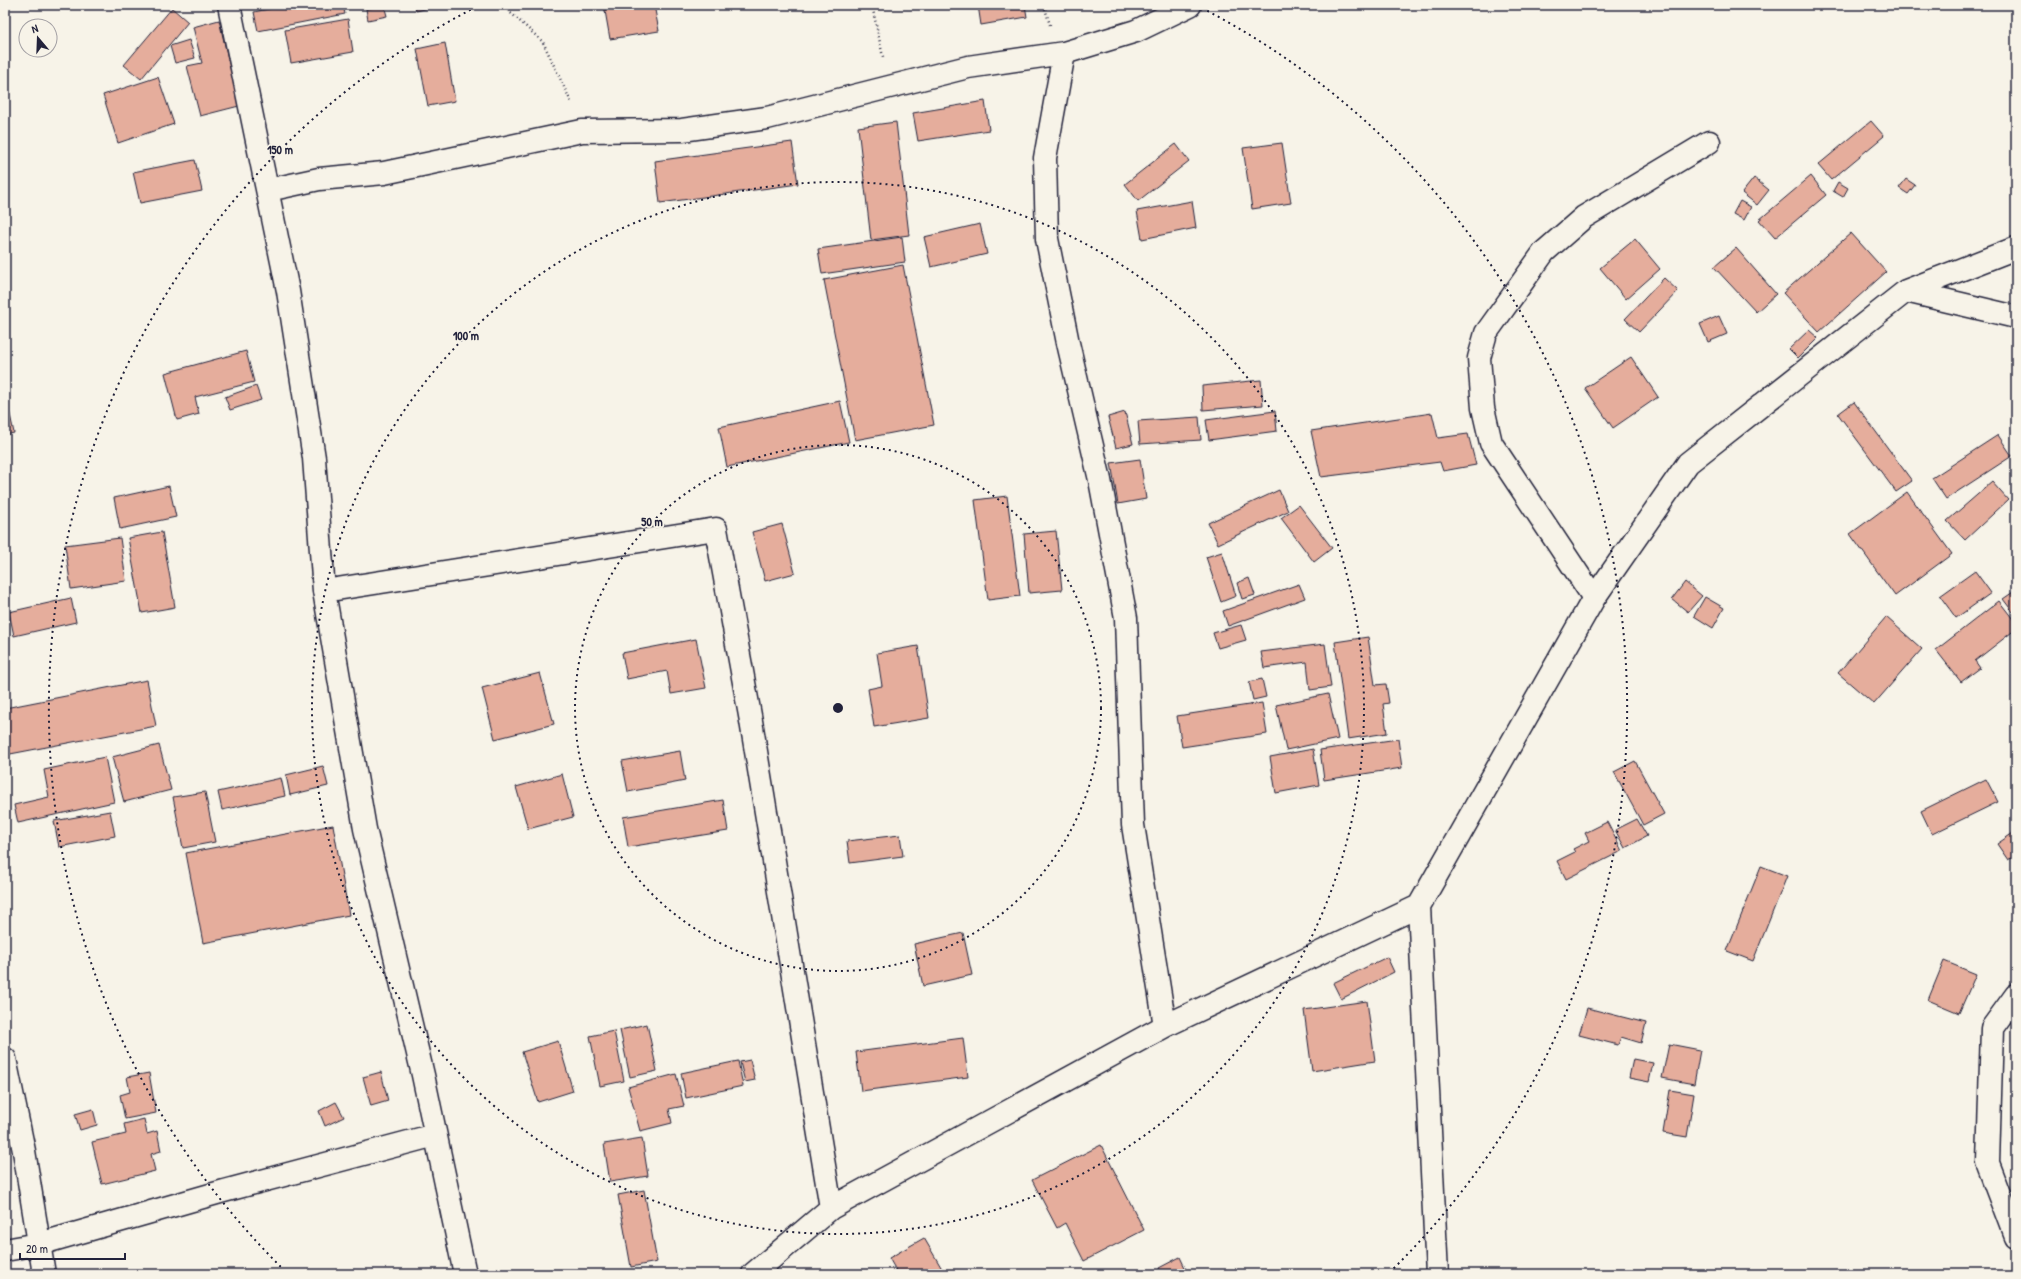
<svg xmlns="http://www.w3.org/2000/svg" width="2021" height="1279" font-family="'Patrick Hand',sans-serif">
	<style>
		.building { fill: #e5ad9c; stroke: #22223b }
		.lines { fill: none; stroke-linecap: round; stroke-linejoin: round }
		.minor-casing { stroke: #22223b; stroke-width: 25 }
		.path { stroke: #22223b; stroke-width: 2.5; stroke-dasharray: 1 3; stroke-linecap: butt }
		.minor { stroke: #f7f3e8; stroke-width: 22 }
		.ring { fill: none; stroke: #22223b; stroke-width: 2; stroke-dasharray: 2 4 }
		.centre { fill: #22223b; stroke: #f7f3e8; stroke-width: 2 }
		.ring-label { font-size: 12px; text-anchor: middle; font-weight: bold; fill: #22223b; stroke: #f7f3e8; stroke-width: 3.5; stroke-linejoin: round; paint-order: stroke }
	</style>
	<rect width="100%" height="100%" fill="#f7f3e8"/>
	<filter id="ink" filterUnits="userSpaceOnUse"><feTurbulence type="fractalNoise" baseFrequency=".025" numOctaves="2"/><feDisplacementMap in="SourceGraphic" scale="8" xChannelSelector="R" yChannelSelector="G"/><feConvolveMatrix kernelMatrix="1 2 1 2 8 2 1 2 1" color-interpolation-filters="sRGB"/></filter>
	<g filter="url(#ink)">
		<path class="building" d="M288,5h55l2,9 -87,17 -4,-19z
			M384,5l3,11 -19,4 -2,-11z
			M415,5h28l-27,6z
			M604,5h50l5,26 -49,8z
			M978,5h47l2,12 -46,8z
			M172,8l16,14 -47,57 -17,-14z
			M348,19l5,33 -62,11 -6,-33z
			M219,20l20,86 -39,10 -13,-50 15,-3 -9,-36z
			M189,40l6,18 -20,5 -5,-17z
			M445,43l10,58 -27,5 -11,-57z
			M158,77l16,47 -56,19 -15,-48z
			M985,101l4,29 -71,11 -5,-28z
			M1871,121l13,15 -53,44 -13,-15z
			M896,122l13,113 -38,5 -13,-113z
			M792,142l6,42 -138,19 -5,-42z
			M1282,143l9,60 -39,6 -9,-61z
			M1176,144l13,17 -51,40 -13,-17z
			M195,160l7,31 -62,12 -7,-31z
			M1811,176l15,19 -51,43 -16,-18z
			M1754,178l15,12 -12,15 -15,-12z
			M1906,179l9,6 -7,9 -9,-6z
			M1838,182l10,6 -5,9 -10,-6z
			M1192,201l4,27 -54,11 -5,-28z
			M1740,201l11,6 -7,13 -11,-6z
			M980,224l7,30 -56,13 -7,-30z
			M1851,233l35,39 -67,60 -36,-39z
			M902,237l3,25 -83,12 -4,-25z
			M1635,239l25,30 -34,30 -26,-31z
			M1736,248l40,46 -20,18 -42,-45z
			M903,265l31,160 -79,15 -31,-160z
			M1664,278l14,13 -39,41 -14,-13z
			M1719,316l8,18 -19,8 -8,-18z
			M1809,330l9,8 -20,20 -9,-9z
			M246,351l8,31 -59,15 4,17 -22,6 -12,-47z
			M1631,357l27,40 -45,31 -28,-40z
			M1261,380l2,25 -60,5 -1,-24z
			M256,386l5,14 -31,10 -5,-13z
			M5,401h2l7,32 -9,2z
			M840,401l9,41 -122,25 -8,-40z
			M1854,402l58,79 -16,11 -58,-78z
			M1275,411l2,20 -68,9 -3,-20z
			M1125,412l8,32 -17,4 -8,-31z
			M1432,413l6,25 30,-4 8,31 -33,6 -3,-9 -119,15 -10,-46z
			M1199,417l2,23 -61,4 -2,-23z
			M1998,435l14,21 -66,43 -14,-21z
			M1140,459l6,40 -28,5 -7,-41z
			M1992,482l16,18 -43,40 -18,-19z
			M169,486l7,31 -56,12 -6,-31z
			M1279,490l9,21 -70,33 -10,-21z
			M1907,492l45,62 -57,42 -45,-62z
			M1007,496l13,100 -32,4 -13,-100z
			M1299,505l33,43 -18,14 -33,-44z
			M782,524l13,49 -30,8 -13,-49z
			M1056,531l6,59 -33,3 -5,-59z
			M162,532l13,75 -33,6 -14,-75z
			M120,538l6,43 -55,8 -6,-44z
			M1222,552l14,44 -15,6 -15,-45z
			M1975,571l16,22 -35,25 -16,-22z
			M1249,578l6,17 -13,4 -5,-16z
			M1685,582l17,14 -14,16 -16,-13z
			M1299,584l6,14 -77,28 -5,-15z
			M2016,590v26l-13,-17z
			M1705,597l19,11 -11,20 -19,-12z
			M71,598l5,24 -62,14 -5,-24z
			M1999,601l17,22v6l-41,32 5,7 -19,14 -25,-32z
			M1886,617l36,32 -48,55 -36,-31z
			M1241,625l5,15 -28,8 -5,-15z
			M1368,637l7,48 11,-1 3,19 -6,1 4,29 -39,6 -13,-97z
			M696,639l10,49 -35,6 -4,-23 -40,8 -5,-26z
			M1325,644l6,43 -21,3 -3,-28 -43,6 -3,-16z
			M918,646l11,72 -55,9 -6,-38 14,-3 -5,-33z
			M540,673l14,51 -59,15 -13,-51z
			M1262,679l4,18 -13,3 -4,-18z
			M147,680l9,46 -151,29v-47z
			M1328,694l10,45 -52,11 -10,-45z
			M1262,703l5,31 -85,13 -5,-31z
			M1398,739l4,29 -78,12 -4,-30z
			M159,745l12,45 -47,12 -12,-45z
			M1313,749l6,36 -43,8 -6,-36z
			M680,751l5,30 -57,11 -6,-31z
			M105,757l9,45 -96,21 -4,-18 35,-8 -5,-27z
			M1635,761l29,53 -21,11 -29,-53z
			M323,766l5,20 -38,9 -4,-20z
			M562,774l11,43 -45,12 -12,-42z
			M281,778l4,18 -63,14 -4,-18z
			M1986,779l12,23 -66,32 -11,-23z
			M205,792l10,50 -32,6 -10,-51z
			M723,800l5,31 -100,16 -5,-30z
			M110,811l5,25 -56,11 -5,-26z
			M1637,819l10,17 -22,12 -10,-18z
			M1607,822l15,29 -56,28 -9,-18 18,-9 -2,-3 16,-8 -4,-8z
			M333,825l16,90 -146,28 -17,-90z
			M2016,831v24l-8,5 -11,-16z
			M900,835l3,21 -53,7 -3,-22z
			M1761,866l26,10 -34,85 -26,-10z
			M963,933l9,42 -49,11 -9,-42z
			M1387,957l7,15 -53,27 -8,-16z
			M1944,961l32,13 -17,39 -31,-13z
			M1367,1001l8,60 -63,10 -8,-61z
			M1587,1008l59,15 -5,20 -20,-6 -3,8 -39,-10z
			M647,1024l10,47 -27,6 -10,-47z
			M614,1031l10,50 -24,5 -10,-50z
			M963,1038l5,39 -107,14 -5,-39z
			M558,1041l15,50 -35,11 -16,-50z
			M1669,1044l31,6 -6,34 -32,-6z
			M1633,1059l20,4 -4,19 -20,-4z
			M750,1060l5,20 -10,2 -5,-20z
			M738,1061l5,25 -57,12 -5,-25z
			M381,1072l7,29 -17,5 -8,-29z
			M149,1073l7,40 -31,6 -5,-24 10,-3 -3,-15z
			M676,1074l8,32 -15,3 3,14 -32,8 -12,-44z
			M1670,1090l24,4 -7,43 -24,-4z
			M336,1102l8,15 -19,9 -6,-15z
			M93,1109l4,16 -17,5 -5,-16z
			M144,1119l3,15 10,-3 4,20 -10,3 4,17 -53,13 -10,-42 34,-8 -2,-10z
			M642,1138l6,38 -38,6 -6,-38z
			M1101,1145l43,85 -60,31 -19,-38 -8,5 -25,-48z
			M644,1190l13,72 -26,5 -13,-72z
			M924,1238l21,36h-47l-9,-16z
			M1180,1257l8,17h-27l-2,-6z"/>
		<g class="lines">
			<g class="minor-casing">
				<path id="minor" d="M229,5l59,286 26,167 10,133 41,238 58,246 42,199
					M1064,53l-19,105 2,81 21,104 32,137 26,138 7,207 32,201
					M268,190l51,-11 65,-6 198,-42 100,-1 85,-12 201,-51 96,-14 72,-22 54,-26
					M1906,291l110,26
					M324,591l392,-62 35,192 80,487
					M1594,598l-103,-155 -8,-35 -4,-50 7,-25 58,-81 40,-35 125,-75
					M2016,995l-24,33 -4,135 28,74
					M5,1059l19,92 20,123
					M5,1250l34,-6 185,-53 211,-56
					M753,1274l78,-66 334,-182 254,-120
					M1437,1274l-18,-368 175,-308 94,-135 218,-172 110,-43"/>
			</g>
			<path class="path" d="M502,5l41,37 29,62
				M872,5l11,52
				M1044,5l6,20"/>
			<use href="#minor" class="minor"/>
		</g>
	</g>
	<g class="ring">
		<circle cx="838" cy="708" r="263"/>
		<circle cx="838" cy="708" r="526"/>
		<path d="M285 1271A789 789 0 0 1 474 8M1202 8A789 789 0 0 1 1391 1271"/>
	</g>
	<circle cx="838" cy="708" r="6" class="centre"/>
	<g class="ring-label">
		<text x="280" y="154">150 m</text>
		<text x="466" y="340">100 m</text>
		<text x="652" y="526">50 m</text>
	</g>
	<rect width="2021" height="1279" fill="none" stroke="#f7f3e8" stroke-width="20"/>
	<rect x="10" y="10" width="2001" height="1259" fill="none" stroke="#22223b" stroke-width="1.5" filter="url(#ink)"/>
	<g transform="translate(38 38) rotate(341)"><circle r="19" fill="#f7f3e8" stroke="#a29fa3"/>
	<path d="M0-3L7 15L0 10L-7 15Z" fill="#22223b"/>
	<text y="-6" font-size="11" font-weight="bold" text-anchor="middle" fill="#22223b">N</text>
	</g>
	<path d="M20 1253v6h105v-6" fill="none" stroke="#22223b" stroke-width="2"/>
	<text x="26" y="1253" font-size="12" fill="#22223b" stroke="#f7f3e8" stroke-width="3" paint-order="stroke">20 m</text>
</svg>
